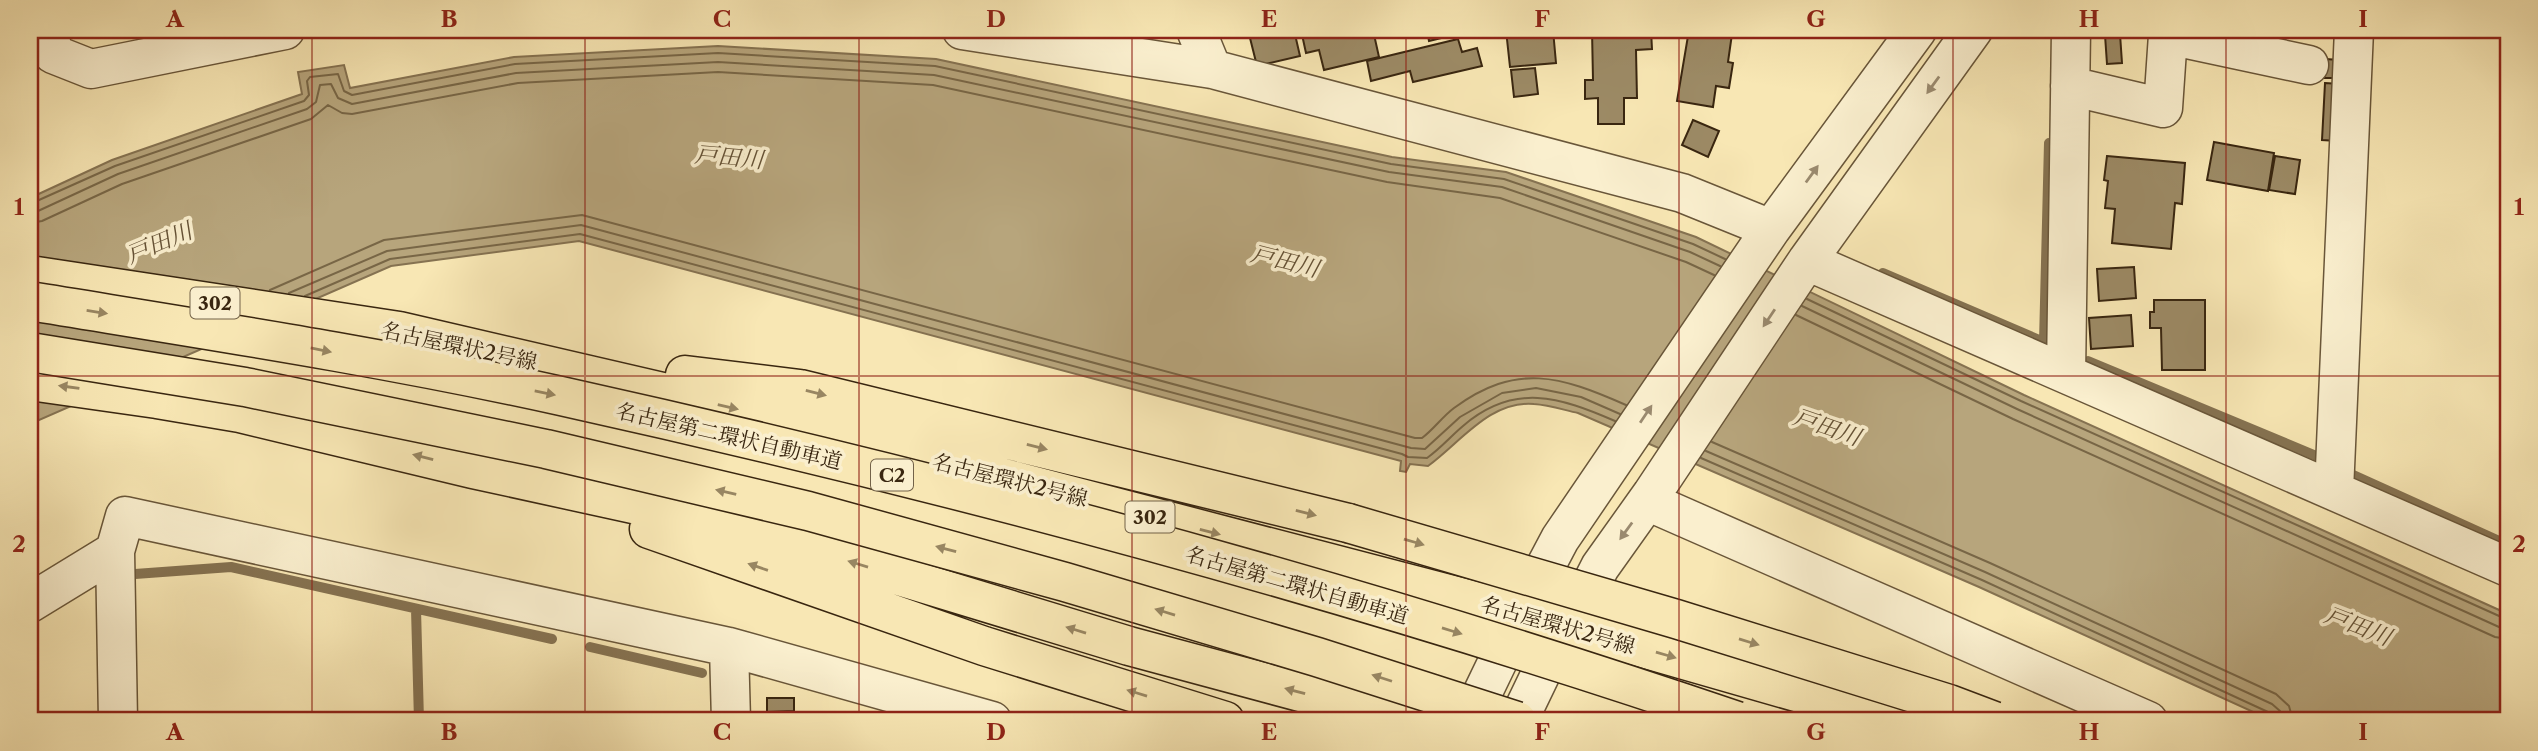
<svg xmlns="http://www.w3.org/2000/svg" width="2538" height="751" font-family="'Libre Caslon Text','Noto Serif JP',serif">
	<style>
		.water { fill: #b7a57c; stroke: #857251; stroke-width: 2 }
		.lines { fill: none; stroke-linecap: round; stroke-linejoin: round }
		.shore { stroke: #786646; stroke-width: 2 }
		.stream { stroke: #857251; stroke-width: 10 }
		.building { fill: #9c8a65; stroke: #392610; stroke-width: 2 }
		.minor-casing { stroke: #695639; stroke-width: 41 }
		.highway-casing { stroke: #392610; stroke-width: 41 }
		.minor { stroke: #faefce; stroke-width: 38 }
		.highway { stroke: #f8e7b4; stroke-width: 38 }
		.highway-bridge-casing { stroke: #392610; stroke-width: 41; stroke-linecap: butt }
		.highway-bridge { stroke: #f8e7b4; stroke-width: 38 }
		.oneway { fill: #9a8a6f }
		.oneway2 { fill: #988662 }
		.grid { fill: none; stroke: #8f2418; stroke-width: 2; stroke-opacity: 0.55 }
		.labels { text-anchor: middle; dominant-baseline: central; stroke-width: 7; stroke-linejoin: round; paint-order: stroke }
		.shield { fill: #faefce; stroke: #736249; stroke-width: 2 }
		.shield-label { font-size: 19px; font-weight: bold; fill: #392610 }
		.street-label { font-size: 21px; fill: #392610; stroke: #faefce }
		.water-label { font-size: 23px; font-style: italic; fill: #655236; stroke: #faefce }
		.neatline { fill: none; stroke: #8f2418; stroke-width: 2.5 }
		.grid-label { font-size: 23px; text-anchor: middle; font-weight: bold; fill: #8f2418 }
	</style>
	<rect width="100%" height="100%" fill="#f8e7b4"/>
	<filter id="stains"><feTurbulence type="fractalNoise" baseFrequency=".00286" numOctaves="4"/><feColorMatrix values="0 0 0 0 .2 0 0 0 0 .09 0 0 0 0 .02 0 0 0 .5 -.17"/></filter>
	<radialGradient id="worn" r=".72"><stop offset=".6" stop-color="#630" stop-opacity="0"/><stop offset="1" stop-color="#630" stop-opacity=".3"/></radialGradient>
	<path class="water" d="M718,46l218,13 456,98 114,15 190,65 328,158 484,219v107h-235l-294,-134 -401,-174c-14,-3 -29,-8 -44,-9 -44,-4 -74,39 -106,62l-18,-2 -4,8 -6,-1 1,-10 -822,-220 -188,25 -361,158v-226l82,-38 190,-66 -4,-22 46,-7 6,23 164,-31z"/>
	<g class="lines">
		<path class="shore" d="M30,204l85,-38 189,-65 5,-6 -2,-14 3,-4 28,-3 6,17 8,4 163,-31 203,-11 217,13 456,98 113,15 189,65 32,15
			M30,213l8,-2 80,-37 189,-65 9,-7 4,-17 11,-1 7,14 14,6 164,-31 202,-11 216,13 455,97 113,15 188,65 30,14
			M30,223l12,-2 80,-37 189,-65 17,-14 14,8 10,1 166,-31 200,-11 215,13 454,97 113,16 186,64 28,13
			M270,290l114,-50 198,-25 833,223h7c12,-9 20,-21 32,-30 63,-46 106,-32 172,-3
			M289,293l98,-42 194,-26 830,223 14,1 35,-32 42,-24 34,-5 45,9 39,17
			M305,296l85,-37 190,-25 822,220 6,3 19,1c14,-10 24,-22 36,-32 51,-44 97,-29 152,-5
			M1807,299l214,102 487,219
			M1802,306l215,103 482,218 9,2
			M1796,315l217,104 482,218 13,2
			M1712,442l278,121 286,131 13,12 4,15
			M1706,451l279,121 287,132 8,7 2,10
			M1701,458l281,122 286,132 5,3v6"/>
		<path class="stream" d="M1883,273l161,69 5,-199
			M2088,361l238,99
			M2351,474l157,71
			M135,574l96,-7 321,72
			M416,609l3,112
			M590,647l112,26"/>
	</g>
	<path class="building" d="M1248,30h46l6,26 -43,10z
		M1301,30h72l6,27 -55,13 -5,-20 -13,3z
		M1457,30l1,4 -29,7 -2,-10z
		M1506,30h47l3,33 -46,4z
		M1592,30h59l1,19 -16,1 1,48h-13v26h-26v-26l-13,1v-19h8z
		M1689,30l43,4 -4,28 5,1 -4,25 -13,-2 -3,21 -36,-6z
		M2120,34l2,29 -15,1 -2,-29z
		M1458,39l4,13 15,-4 5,18 -69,16 -3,-11 -39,10 -4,-20z
		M2325,59l15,1v18h-16z
		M1535,68l3,26 -24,3 -3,-27z
		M2325,83l15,1 -3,57 -15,-1z
		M1693,120l26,11 -11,26 -26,-12z
		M2214,142l60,11 -6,38 -61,-11z
		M2107,156l78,7 -3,41 -7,-1 -4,46 -59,-6 3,-34 -10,-1 3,-27 -4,-1z
		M2275,156l25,4 -5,34 -26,-4z
		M2134,267l2,31 -37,3 -2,-32z
		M2154,300h51v70h-43l-1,-42h-11v-16h4z
		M2131,315l2,31 -42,3 -2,-31z
		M767,698h27v13l-27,1z"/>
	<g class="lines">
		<g class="minor-casing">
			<path id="minor" d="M49,30l4,24 38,15 194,-39
				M962,30l250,39 470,124 89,36
				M1196,30l16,39
				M2070,86l93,22 5,-73 141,30
				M1807,261l701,306
				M2066,374l5,-344
				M2334,491l20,-461
				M1647,501l501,220
				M30,603l85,-52
				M729,647l2,74
				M118,721l-3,-170 10,-35 604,131 263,74
				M1469,721l52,-108 39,-74 211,-310 146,-199
				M1518,721l26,-54 25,-39 31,-61 52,-73 155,-233 166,-231"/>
		</g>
		<g class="highway-casing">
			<path id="highway" d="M30,275l369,56 371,86 751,196 376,108
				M685,375l115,14 548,134
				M30,381l127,18 83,14 233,56 265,58 391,119 279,75
				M649,529l335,117 241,75"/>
		</g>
		<use href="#minor" class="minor"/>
		<use href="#highway" class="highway"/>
		<g class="highway-bridge-casing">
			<path id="highway-bridge" d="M30,301c177,29 355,56 531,95 397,88 791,194 1176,325
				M30,352l215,35 301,62 262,62 257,71 252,75 200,64
				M1348,523l328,96 273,85 45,17"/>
		</g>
		<use href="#highway-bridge" class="highway-bridge"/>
	</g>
	<defs><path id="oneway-solid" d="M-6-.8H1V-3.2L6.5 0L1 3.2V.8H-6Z" transform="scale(1.75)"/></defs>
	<g class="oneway">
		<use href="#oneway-solid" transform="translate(1933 85) rotate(126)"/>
		<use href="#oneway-solid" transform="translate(1812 174) rotate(-54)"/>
		<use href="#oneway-solid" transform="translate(1769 318) rotate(124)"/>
		<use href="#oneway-solid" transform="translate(1646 414) rotate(-56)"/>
		<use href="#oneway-solid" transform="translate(1626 531) rotate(126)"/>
	</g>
	<g class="oneway2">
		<use href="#oneway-solid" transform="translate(97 312) rotate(9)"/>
		<use href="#oneway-solid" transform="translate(321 350) rotate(11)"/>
		<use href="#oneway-solid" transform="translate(69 387) rotate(-172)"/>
		<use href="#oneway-solid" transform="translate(545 393) rotate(11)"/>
		<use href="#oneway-solid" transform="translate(816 393) rotate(14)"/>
		<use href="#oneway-solid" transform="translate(728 407) rotate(13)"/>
		<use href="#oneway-solid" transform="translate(1037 447) rotate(14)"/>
		<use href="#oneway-solid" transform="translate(423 457) rotate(-166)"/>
		<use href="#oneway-solid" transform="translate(726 492) rotate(-167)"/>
		<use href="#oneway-solid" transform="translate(1306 513) rotate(14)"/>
		<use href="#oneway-solid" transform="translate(1210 532) rotate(14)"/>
		<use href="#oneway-solid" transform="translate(1414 542) rotate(16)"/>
		<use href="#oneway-solid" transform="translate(946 549) rotate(-165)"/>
		<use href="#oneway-solid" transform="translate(858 564) rotate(-163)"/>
		<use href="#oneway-solid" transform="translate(758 567) rotate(-161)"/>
		<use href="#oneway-solid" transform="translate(1165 612) rotate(-163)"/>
		<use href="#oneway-solid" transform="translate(1076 630) rotate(-163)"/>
		<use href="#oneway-solid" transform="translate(1452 631) rotate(17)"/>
		<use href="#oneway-solid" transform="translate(1749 642) rotate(17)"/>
		<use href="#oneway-solid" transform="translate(1666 655) rotate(16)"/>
		<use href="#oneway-solid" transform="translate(1382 678) rotate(-162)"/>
		<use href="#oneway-solid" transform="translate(1295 691) rotate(-165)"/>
		<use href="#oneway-solid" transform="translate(1137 693) rotate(-163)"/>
	</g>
	<path class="grid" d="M312,30v691M585,30v691M859,30v691M1132,30v691M1406,30v691M1679,30v691M1953,30v691M2226,30v691M30,376h2478"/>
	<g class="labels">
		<g class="shield">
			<rect x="190.5" y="287.5" width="49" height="31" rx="5"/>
			<rect x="871" y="459.5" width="42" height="31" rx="5"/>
			<rect x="1125.5" y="501.5" width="49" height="31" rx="5"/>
		</g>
		<g class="shield-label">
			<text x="215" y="303">302</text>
			<text x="892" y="475">C2</text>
			<text x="1150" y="517">302</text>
		</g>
		<g class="street-label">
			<text transform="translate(459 346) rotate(12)">名古屋環状2号線</text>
			<text transform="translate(729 436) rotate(13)">名古屋第二環状自動車道</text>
			<text transform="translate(1010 480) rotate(14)">名古屋環状2号線</text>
			<text transform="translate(1297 585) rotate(16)">名古屋第二環状自動車道</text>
			<text transform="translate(1558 625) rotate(16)">名古屋環状2号線</text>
		</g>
		<g class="water-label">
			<text transform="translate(729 157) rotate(5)">戸田川</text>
			<text transform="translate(159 243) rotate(-23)">戸田川</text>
			<text transform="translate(1285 261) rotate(14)">戸田川</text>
			<text transform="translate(1827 427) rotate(19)">戸田川</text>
			<text transform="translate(2358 626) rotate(21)">戸田川</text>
		</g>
	</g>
	<rect width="2538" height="751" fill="none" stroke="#f8e7b4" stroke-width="77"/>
	<rect x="38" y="38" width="2462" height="674" class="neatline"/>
	<g class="grid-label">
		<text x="175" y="27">A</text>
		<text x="449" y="27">B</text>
		<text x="722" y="27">C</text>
		<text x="996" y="27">D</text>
		<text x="1269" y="27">E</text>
		<text x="1542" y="27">F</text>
		<text x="1816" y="27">G</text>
		<text x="2089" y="27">H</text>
		<text x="2363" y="27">I</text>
		<text x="19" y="215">1</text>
		<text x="2519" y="215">1</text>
		<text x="19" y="552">2</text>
		<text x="2519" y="552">2</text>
		<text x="175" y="740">A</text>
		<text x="449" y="740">B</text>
		<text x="722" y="740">C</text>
		<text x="996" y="740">D</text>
		<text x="1269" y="740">E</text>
		<text x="1542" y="740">F</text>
		<text x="1816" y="740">G</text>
		<text x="2089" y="740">H</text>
		<text x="2363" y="740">I</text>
	</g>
	<rect width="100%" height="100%" filter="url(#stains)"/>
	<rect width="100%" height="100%" fill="url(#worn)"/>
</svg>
